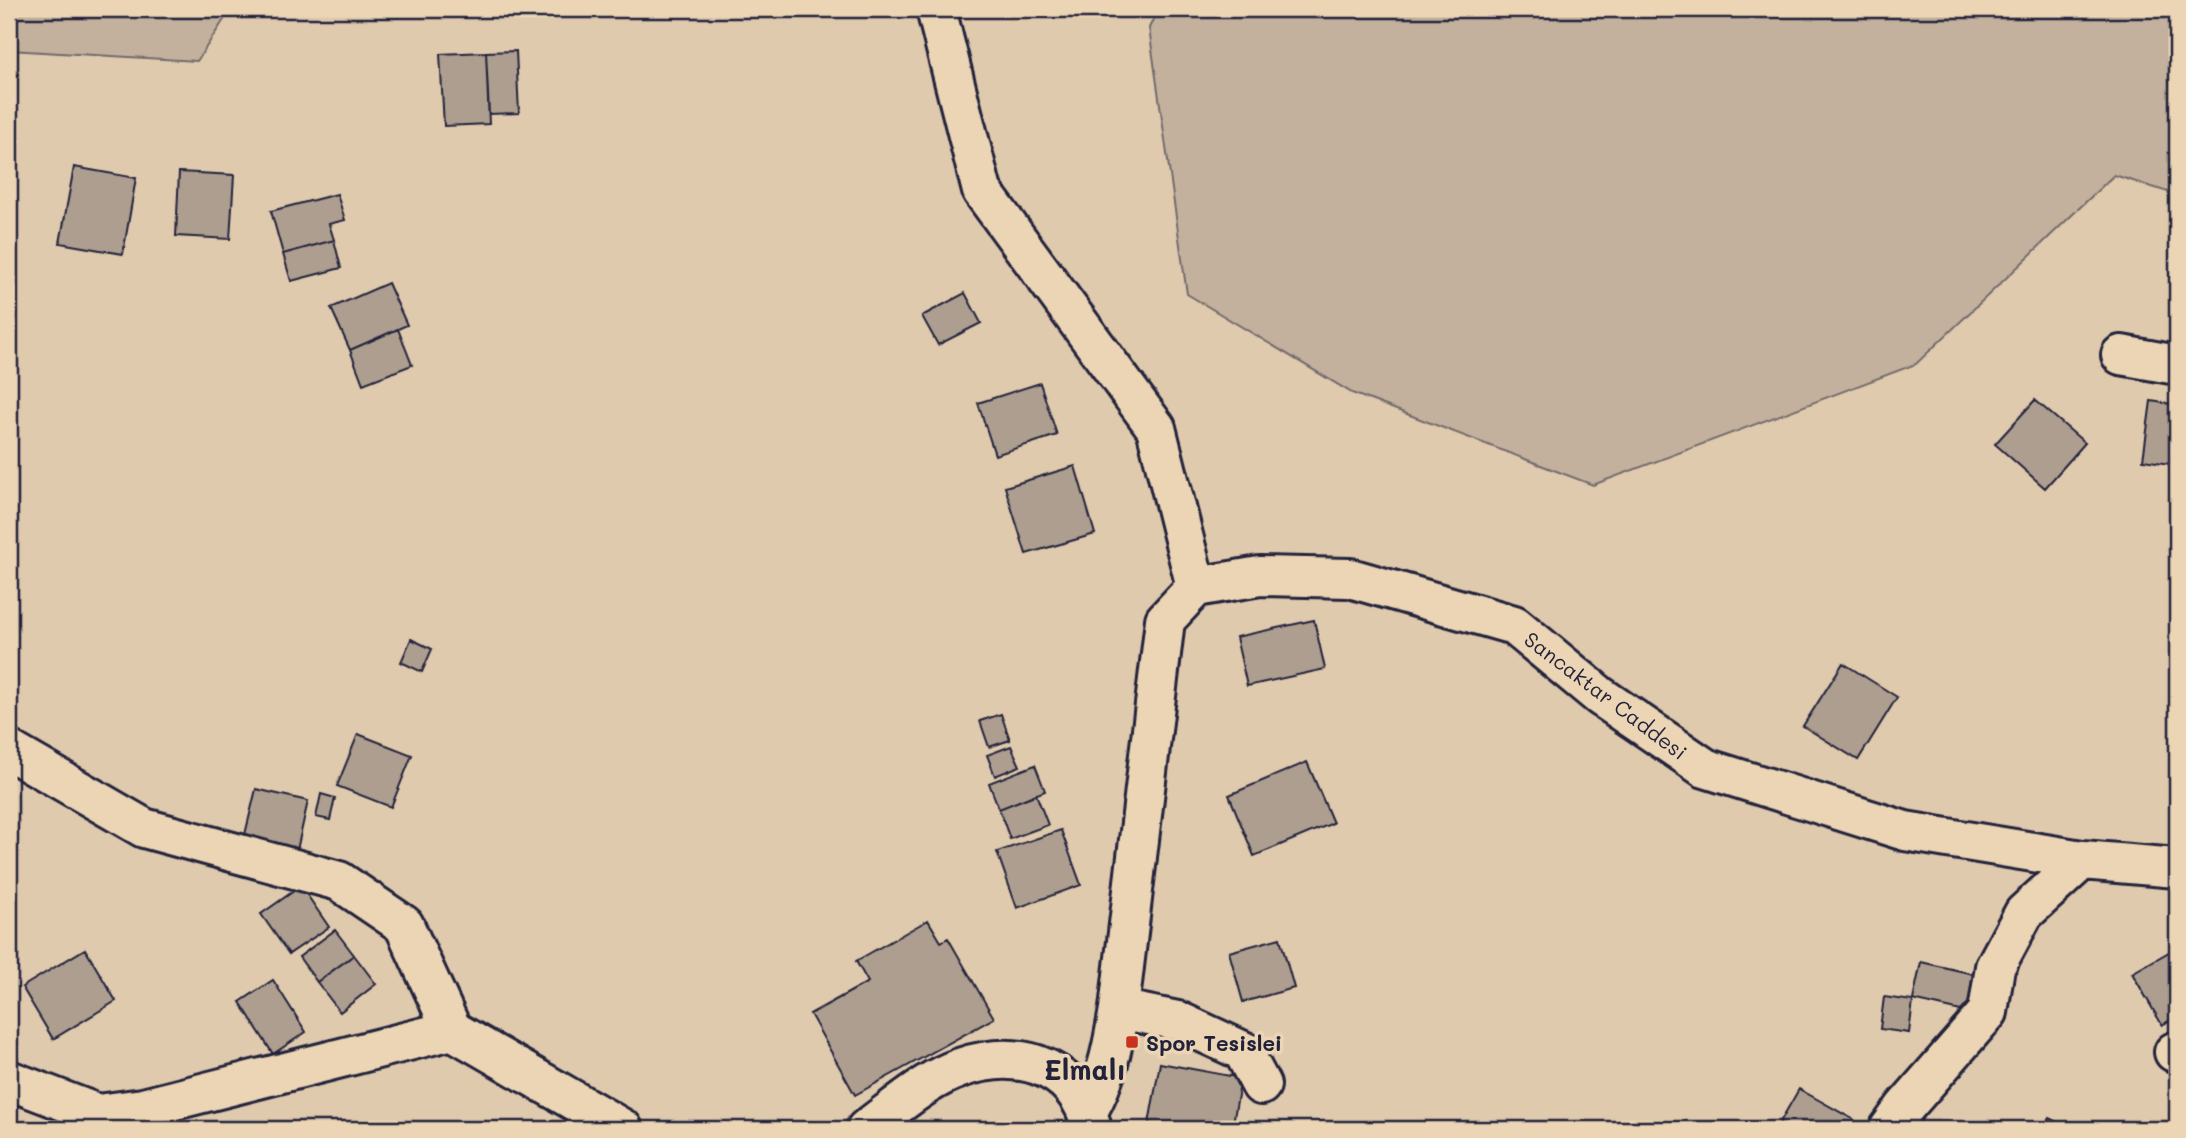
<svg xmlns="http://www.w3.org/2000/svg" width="2186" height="1138" font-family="Mali,sans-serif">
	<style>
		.green { fill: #c3b19d; stroke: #726a6c; stroke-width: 2 }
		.building { fill: #ad9e90; stroke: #22223b; stroke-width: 2 }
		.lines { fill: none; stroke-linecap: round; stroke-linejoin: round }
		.minor-casing { stroke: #22223b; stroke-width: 44 }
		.minor { stroke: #ebd5b5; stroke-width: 38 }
		.poi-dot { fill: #c8321e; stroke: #ebd5b5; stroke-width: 2.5 }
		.labels { text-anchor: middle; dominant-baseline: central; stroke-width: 7; stroke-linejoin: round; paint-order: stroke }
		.street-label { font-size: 21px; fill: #22223b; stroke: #ebd5b5 }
		.poi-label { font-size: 21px; font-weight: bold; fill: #22223b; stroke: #ebd5b5; text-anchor: start }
		.district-label { font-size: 28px; font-weight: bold; fill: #22223b; stroke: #ebd5b5 }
	</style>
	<rect width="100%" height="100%" fill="#dfcaae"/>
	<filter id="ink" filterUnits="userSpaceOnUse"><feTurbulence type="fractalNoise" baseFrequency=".0143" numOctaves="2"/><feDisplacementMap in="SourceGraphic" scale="14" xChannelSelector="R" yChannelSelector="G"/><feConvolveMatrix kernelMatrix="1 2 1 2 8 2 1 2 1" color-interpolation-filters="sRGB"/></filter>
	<g filter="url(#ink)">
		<path class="green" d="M9,9h222l-34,52 -188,-11z
			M1158,9h1019v186l-63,-20 -198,189 -323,121 -241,-92 -165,-99 -38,-266z"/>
		<path class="building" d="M516,51l3,62 -30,1 -3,-62z
			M486,52l3,72 -45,2 -4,-72z
			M74,167l62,11 -13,76 -63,-11z
			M179,172l55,3 -4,64 -54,-3z
			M337,194l8,26 -16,4 5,16 -51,14 -12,-43z
			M334,240l7,28 -50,13 -8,-27z
			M388,283l19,42 -57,25 -19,-42z
			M965,293l16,30 -43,22 -16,-29z
			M398,329l14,36 -49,19 -13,-34z
			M1040,383l17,52 -62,20 -17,-52z
			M2035,400l50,43 -40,45 -50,-44z
			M2151,401l26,4v60l-34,-5z
			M1075,466l20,68 -69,20 -21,-67z
			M1314,620l11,49 -78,17 -11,-49z
			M411,639l21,10 -10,23 -21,-10z
			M1843,663l54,34 -39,63 -55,-34z
			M1001,714l9,26 -21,7 -9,-26z
			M358,734l54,21 -21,52 -54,-21z
			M1011,746l9,20 -25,10 -8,-21z
			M1307,762l26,61 -79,33 -25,-61z
			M1035,765l10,26 -46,18 -10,-26z
			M256,789l52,12 -13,58 -53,-12z
			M321,794l14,4 -5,22 -14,-3z
			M1036,794l12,31 -38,14 -11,-30z
			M1061,830l20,55 -64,23 -20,-56z
			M301,886l28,41 -40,27 -28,-40z
			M928,920l13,22 7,-4 46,80 -139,77 -45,-81 58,-32 -12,-21z
			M335,930l19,25 -37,27 -18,-25z
			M1280,938l14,50 -51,14 -14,-50z
			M2176,948l1,68 -15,9 -30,-52z
			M85,949l31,52 -63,38 -31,-52z
			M354,955l22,29 -36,28 -23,-30z
			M1921,962l61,14 -8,38 -61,-14z
			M273,980l33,52 -33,22 -33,-52z
			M1884,997l29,4 -4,32 -29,-4z
			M1160,1063l81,15 -9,51h-84z
			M1799,1089l55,31 -5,9h-73z
			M2049,1118l21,11h-27z"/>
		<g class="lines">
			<g class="minor-casing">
				<path id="minor" d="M936,9l46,182 174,237 40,159
					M2121,355l56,10
					M9,750l135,78 195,53 65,44 48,105
					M1119,1009l59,12 65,30 18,34
					M2174,1052l3,-1
					M9,1080l89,34 45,-6 309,-78 171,99
					M1088,1111c19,-32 25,-66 31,-102l46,-389 31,-33 64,-11 90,2 164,47 86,71 105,72 200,63 177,29 95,8
					M866,1129c26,-19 54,-44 84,-57 59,-26 126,-12 142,57
					M1889,1129l16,-22 83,-95 7,-45 29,-54 58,-53"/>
			</g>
			<use href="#minor" class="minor"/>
		</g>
	</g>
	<rect class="poi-dot" x="1125" y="1035" width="14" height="14" rx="3.5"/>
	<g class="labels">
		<g class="street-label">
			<text transform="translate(1606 695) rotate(37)">Sancaktar Caddesi</text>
		</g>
		<g class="poi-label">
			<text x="1146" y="1042">Spor Tesislei</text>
		</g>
		<g class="district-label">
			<text x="1085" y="1069">Elmalı</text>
		</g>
	</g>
	<rect width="2186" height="1138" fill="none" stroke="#ebd5b5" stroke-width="35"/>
	<rect x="18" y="18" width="2151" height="1103" fill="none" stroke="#22223b" stroke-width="2.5" filter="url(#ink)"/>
</svg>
